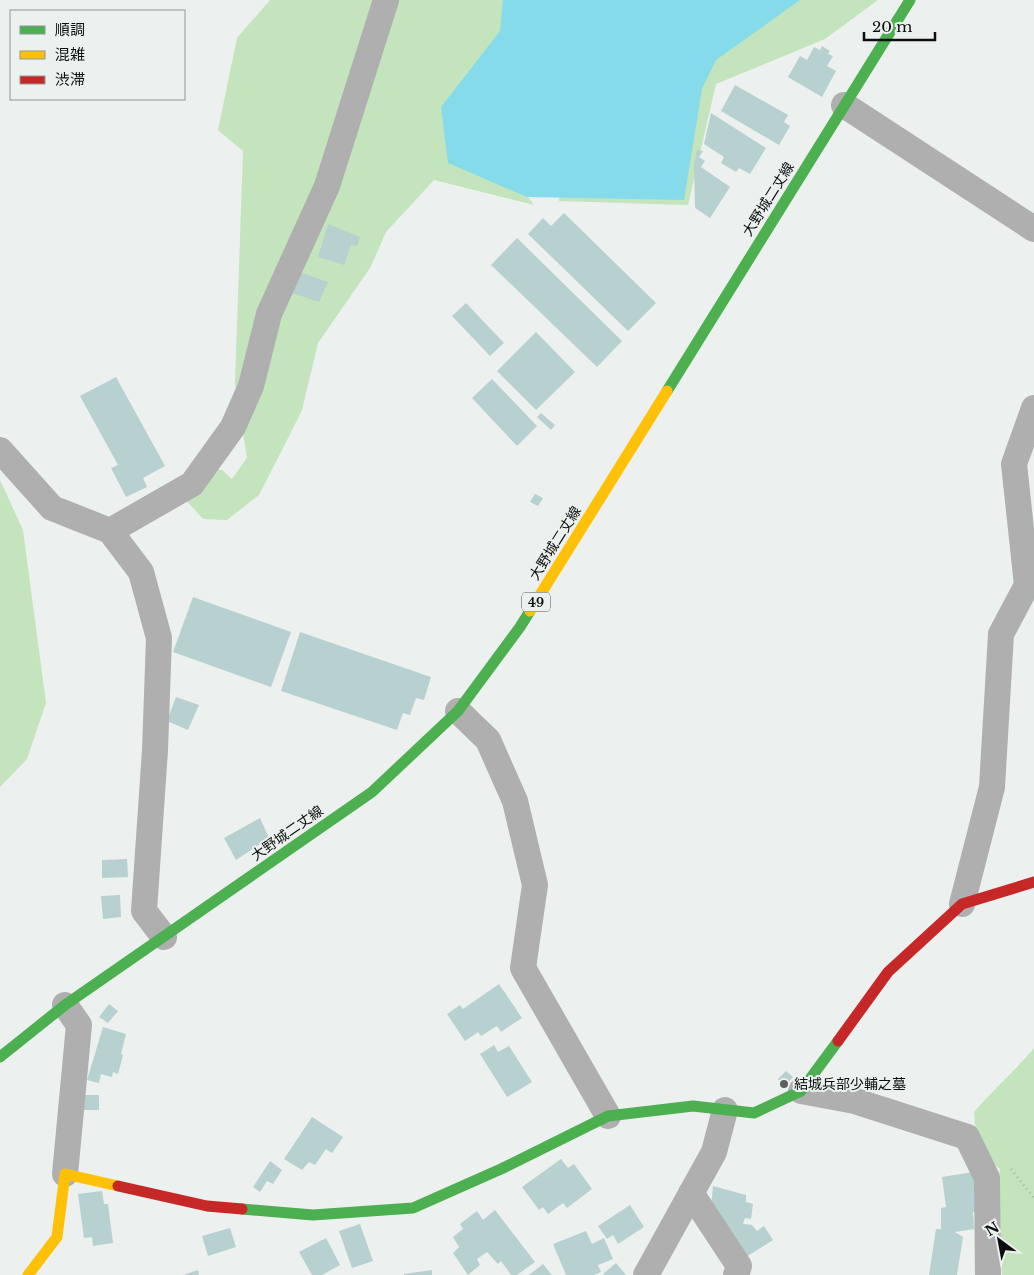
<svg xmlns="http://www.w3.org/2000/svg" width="1034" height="1275" font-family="'Libre Baskerville','Noto Sans JP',serif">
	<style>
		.green { fill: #c4e4bd }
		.water { fill: #86dbea }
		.building { fill: #b7d1d0 }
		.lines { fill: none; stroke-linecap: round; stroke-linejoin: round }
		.path { stroke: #b0b1b0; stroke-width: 3; stroke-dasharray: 1 4; stroke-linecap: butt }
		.street { stroke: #aeafae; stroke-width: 26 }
		.fast { stroke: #4caf50; stroke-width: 11 }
		.slow { stroke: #ffc107; stroke-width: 11 }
		.jam { stroke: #c62828; stroke-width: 11 }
		.poi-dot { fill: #5b5e5c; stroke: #ebf1ef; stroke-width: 2 }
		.labels { text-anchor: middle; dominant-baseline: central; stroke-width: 4; stroke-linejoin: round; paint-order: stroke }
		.shield { fill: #ebf1ef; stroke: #505352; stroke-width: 1 }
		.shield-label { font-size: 12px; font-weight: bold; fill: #0d0f0e }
		.street-label { font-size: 14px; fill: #0d0f0e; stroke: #ebf1ef }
		.poi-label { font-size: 14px; fill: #0d0f0e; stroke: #ebf1ef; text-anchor: start }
	</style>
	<rect width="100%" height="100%" fill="#ecf0ee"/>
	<path class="green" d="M270,0h241l7,184 16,21 -100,-25 -48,52 -16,36 -52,75 -16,67 -19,38 -24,47 -32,25 -24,-1 -17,-19 11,-33 25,3 10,9 15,-21 -12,-75 8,-232 -25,-21 19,-92z
		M784,0h94l-53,39 -109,45 -28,121 -129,-4 2,-17 98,-78z
		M0,480l23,50 23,173 -19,56 -27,28z
		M1034,1048v227h-32l-4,-82 2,-24c-23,-18 -24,-29 -26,-57 19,-22 41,-41 60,-64z"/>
	<path class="water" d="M503,0h297l-84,60 -14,29 -18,111 -157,-3 -79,-34 -7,-56 59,-76z"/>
	<path class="building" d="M822,46l8,5 -2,3 5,2 -6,10 9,5 -14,26 -34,-20 12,-21 7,4 7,-13 6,3z
		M735,85l53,30 -4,7 6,4 -11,19 -58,-34z
		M711,113l55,35 -16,26 -11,-6 -3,4 -15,-9 3,-6 -20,-13z
		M697,150l6,1 -4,6 6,4 -4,6 29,20 -20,31 -15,-10 -1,-44z
		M564,213l92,90 -28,28 -100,-97 15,-16 8,8z
		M328,224l32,13 -3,9 -6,-1 -7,20 -26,-8z
		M517,238l105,103 -25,26 -106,-102z
		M297,271l31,11 -9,20 -30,-10z
		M466,303l38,40 -14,13 -38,-40z
		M536,332l39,40 -39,38 -39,-39z
		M116,377l49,89 -22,12 4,9 -21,10 -15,-29 7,-3 -38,-69z
		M492,379l45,47 -20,20 -45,-48z
		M541,413l14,12 -4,5 -14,-13z
		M535,494l8,4 -5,8 -8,-4z
		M193,597l98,35 -20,55 -98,-35z
		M300,632l131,45 -7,23 -8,-2 -6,17 -7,-2 -6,17 -116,-39z
		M176,697l23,8 -11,25 -21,-9z
		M260,818l9,20 -33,22 -12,-22z
		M127,859l1,18 -26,1v-18z
		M120,895l1,22 -18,2 -2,-23z
		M499,984l23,34 -21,14 -4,-6 -16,10 -3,-4 -13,9 -18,-27 13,-9 3,4z
		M109,1004l9,7 -10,12 -9,-6z
		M103,1027l23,7 -5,20 2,1 -5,19 -5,-2 -1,5 -11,-3 -2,9 -12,-3z
		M494,1045l4,7 11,-6 23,36 -25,15 -27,-43z
		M786,1071l7,6 -8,9 -7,-7z
		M84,1095h15v15h-15z
		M312,1117l31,20 -11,16 -6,-4 -11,16 -6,-3 -7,8 -18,-11z
		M561,1159l7,9 6,-4 18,25 -25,19 -4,-5 -15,11 -5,-7 -4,3 -17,-23z
		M270,1161l12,9 -9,14 -6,-3 -7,11 -7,-5z
		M980,1171l5,40 -12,1 1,17 -19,3 8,5 -6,38h-28l7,-46h5v-21l5,-1 -4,-30z
		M713,1186l33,9v7l7,2 -2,15 -6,-1 -2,6 9,1 5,6 7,-5 9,14 -35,22 -28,-45z
		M102,1191l2,13h4l5,39 -20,3 -1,-9 -8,1 -6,-44z
		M630,1205l14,22 -26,17 -5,-9 -6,4 -9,-13z
		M495,1210l40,52 -18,13h-6l-10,-14 -3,3 -11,-12 -10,7 3,6 -12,10 -15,-22 6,-6 -6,-10 10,-8 -3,-5 17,-13 6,9z
		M360,1224l13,37 -21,7 -13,-37z
		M230,1228l6,19 -28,9 -6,-20z
		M586,1231l6,13 12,-6 9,21 -15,6 3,7 -7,3h-28l-13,-31z
		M326,1238l14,27 -18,10h-10l-13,-23z
		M616,1263l10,12h-22l-1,-1z
		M543,1264l9,11h-23z
		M198,1270l1,5h-16z
		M432,1270v5h-28v-1z"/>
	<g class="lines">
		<path class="path" d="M1011,1169l23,29"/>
		<path class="street" d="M844,105l190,124
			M0,450l52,58 58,23 31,41 18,66 -4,112 -11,161 20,26
			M110,531l82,-47 41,-57 18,-41 18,-72 58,-128 59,-186
			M458,711l30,29 27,61 20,84 -12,83 85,148
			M962,904l30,-117 9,-153 26,-49 -13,-121 20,-56
			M801,1091l54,10 112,36 20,41 1,97
			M65,1174l14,-149 -14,-20
			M691,1193l48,73 -3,9
			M646,1275l68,-123 11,-42"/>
		<path class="fast" d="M667,391l243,-391
			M0,1057l65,-52 307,-213 86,-81 62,-84 10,-16
			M242,1209l71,6 100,-7 88,-39 107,-53 85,-10 61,7 47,-22 37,-50"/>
		<path class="slow" d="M530,611l137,-220
			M28,1275l29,-38 8,-63 53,12"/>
		<path class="jam" d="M838,1041l50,-69 74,-68 72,-22
			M118,1186l89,20 35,3"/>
	</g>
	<circle class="poi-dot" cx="784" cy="1084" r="5"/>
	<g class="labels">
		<rect class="shield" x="522" y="592.5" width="28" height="19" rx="4"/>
		<g class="shield-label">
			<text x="536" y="602">49</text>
		</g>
		<g class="street-label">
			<text transform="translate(768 199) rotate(-58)">大野城二丈線</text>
			<text transform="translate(555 543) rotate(-58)">大野城二丈線</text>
			<text transform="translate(287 833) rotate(-35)">大野城二丈線</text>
		</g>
		<g class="poi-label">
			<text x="794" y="1084">結城兵部少輔之墓</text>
		</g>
	</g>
	<rect x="10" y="10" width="175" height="90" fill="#ebf1ef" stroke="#929795"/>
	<rect x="20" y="26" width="25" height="8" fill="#4caf50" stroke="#929795"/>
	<text x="55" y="35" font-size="15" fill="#0d0f0e">順調</text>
	<rect x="20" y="51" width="25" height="8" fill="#ffc107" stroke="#929795"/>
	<text x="55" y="60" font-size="15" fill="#0d0f0e">混雑</text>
	<rect x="20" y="76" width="25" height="8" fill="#c62828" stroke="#929795"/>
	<text x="55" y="85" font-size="15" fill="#0d0f0e">渋滞</text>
	<g transform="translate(999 1240) rotate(328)" stroke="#ebf1ef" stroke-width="4" paint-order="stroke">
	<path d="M0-4L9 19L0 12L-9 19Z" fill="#0d0f0e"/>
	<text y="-8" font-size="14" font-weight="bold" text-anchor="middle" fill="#0d0f0e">N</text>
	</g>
	<path d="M864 32v8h71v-8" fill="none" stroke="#0d0f0e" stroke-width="2.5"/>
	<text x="872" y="32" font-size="15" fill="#0d0f0e" stroke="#ebf1ef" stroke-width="4" paint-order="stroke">20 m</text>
</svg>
